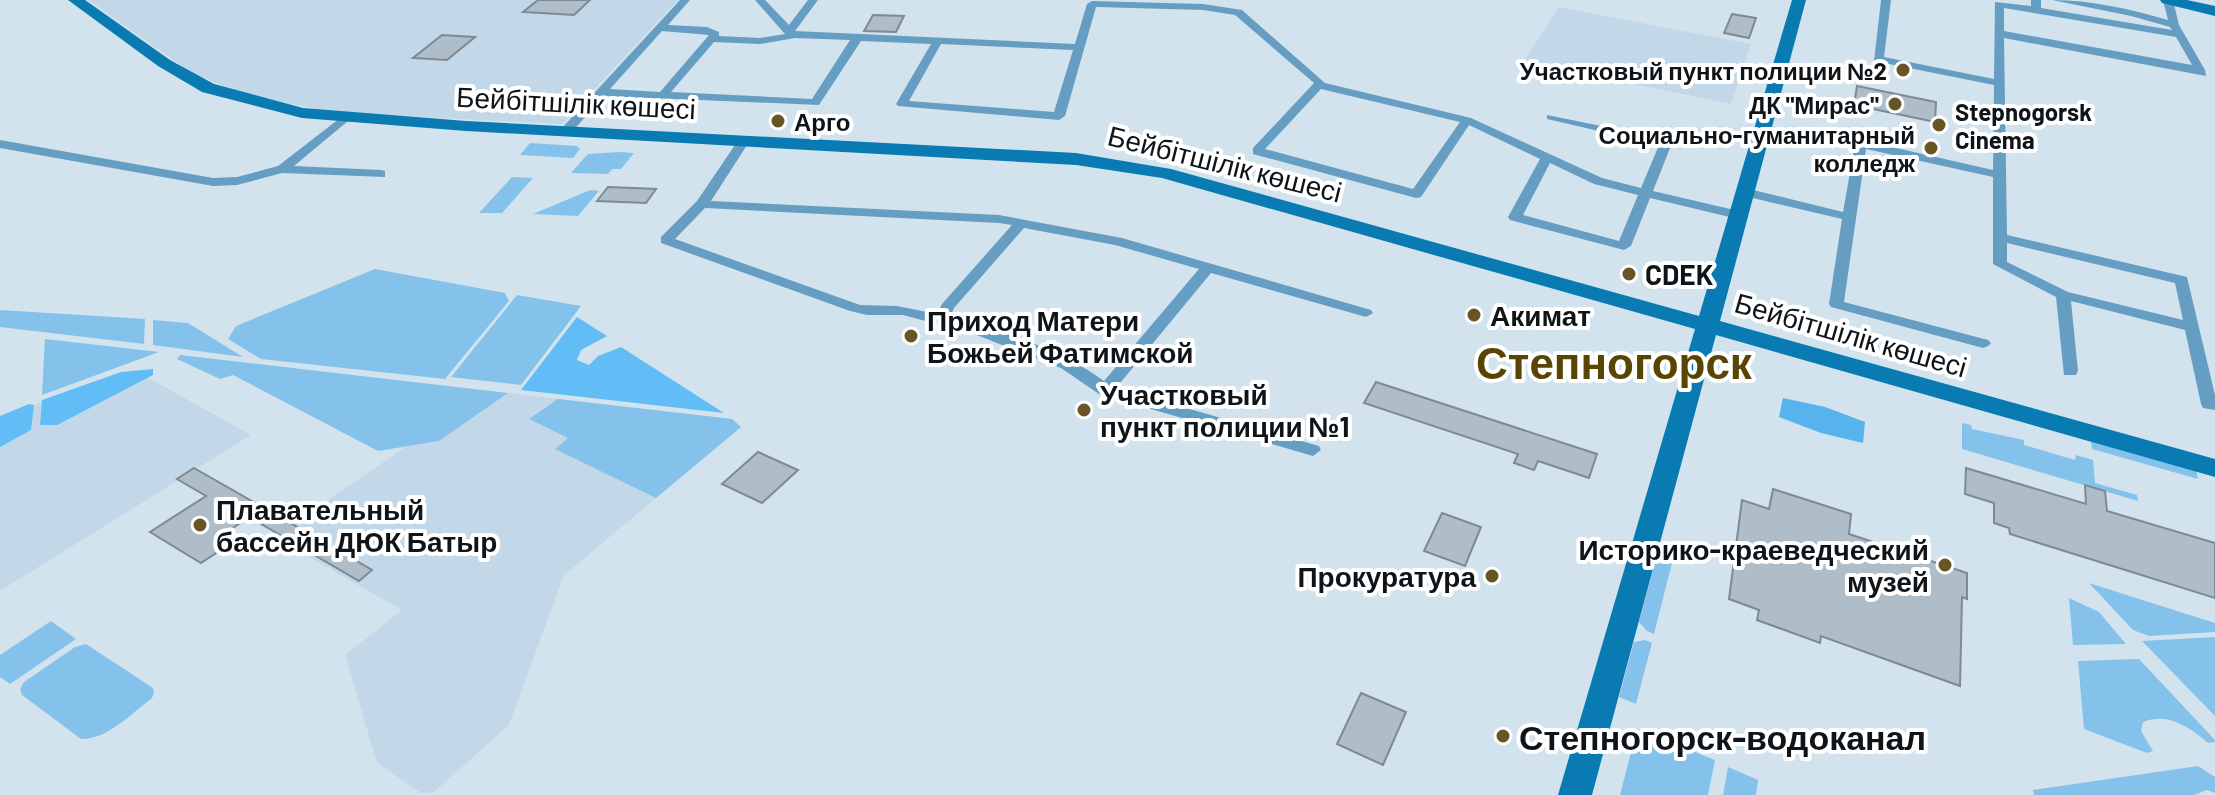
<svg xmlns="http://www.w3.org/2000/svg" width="2215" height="795" font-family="Barlow,sans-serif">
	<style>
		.built { fill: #c2d8e8 }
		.green { fill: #85c2eb }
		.forest { fill: #62bdf7 }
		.water { fill: #57b3eb }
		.building { fill: #aebdc7; stroke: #7c8a95; stroke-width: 2 }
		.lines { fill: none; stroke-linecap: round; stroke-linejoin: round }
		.street { fill: #669ec3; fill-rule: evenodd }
		.secondary { fill: #097bb2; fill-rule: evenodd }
		.poi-dot { fill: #675523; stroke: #fff; stroke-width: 3 }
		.labels { text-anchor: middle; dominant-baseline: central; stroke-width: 8; stroke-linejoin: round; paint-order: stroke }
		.far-poi-label { font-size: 24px; font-weight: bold; fill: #0f1418; stroke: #fff; text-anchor: end }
		.street-label { font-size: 28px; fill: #0f1418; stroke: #fff }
		.poi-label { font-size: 28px; font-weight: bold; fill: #0f1418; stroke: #fff; text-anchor: start }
		.near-poi-label { font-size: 34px; font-weight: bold; fill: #0f1418; stroke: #fff; text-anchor: start }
		.town-label { font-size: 44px; font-weight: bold; fill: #594503; stroke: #fff }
	</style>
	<rect width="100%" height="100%" fill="#d3e3ee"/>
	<path class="built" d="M88,0h590l-116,124 -226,-11 -93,-19 -51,-21z
		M1559,7l192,37 -20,60 -207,-43z
		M138,372l113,63 -251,156v-174l120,-43z
		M508,393l224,26 9,8 -177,148 -55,150 -75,67 -13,1 -44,-30 -32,-108 57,-45 -128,-73 133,-91 32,-5z"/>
	<path class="green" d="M530,143l47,3 3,3 -7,9 -53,-3z
		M619,152l15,1 -13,16h-9l-4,5 -37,-1 17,-19z
		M512,177l21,1 -31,35h-23z
		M590,190l9,1 -21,25 -45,-2z
		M375,269l130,24 4,8 -64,78 -184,-20 -33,-20 8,-13z
		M517,295l64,11 -60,79 -70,-8z
		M0,310l145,9 -1,25 -144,-17z
		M153,320l35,3 55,34 -90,-12z
		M45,339l114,13 -117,43z
		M180,355l328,38 -69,48 -61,10 -145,-76 -13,4 -43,-20z
		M558,399l174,20 9,8 -85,71 -101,-49 13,-11 -39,-19z
		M1962,423l9,2 1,4 52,11v5l51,15 1,-5 17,5 2,23 42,12 1,6 -176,-52z
		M2091,440l105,29 2,10 -106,-30z
		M1667,548l8,3 -21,83 -7,-3 -8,-9 18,-67z
		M2089,583l126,40v9l-66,4 -16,-6z
		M2069,598l30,14 27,32 -53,1z
		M51,621l25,18 -66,45 -10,-7v-22z
		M2215,637v79l-73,-75z
		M1645,640l7,3 -16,61 -17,-7 15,-55z
		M86,644l67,44 1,5 -2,5c-20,15 -45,42 -71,41l-59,-44 -2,-6 4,-7 51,-35z
		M2139,659l76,81v2l-7,1c-19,-16 -40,-31 -65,-21l-2,9 12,20 -6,2 -63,-24 -6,-68z
		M1637,729l78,31 -7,35h-88z
		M2198,766l17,11v16l-8,-3 -13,5h-160l-1,-5z
		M1728,767l30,13 -2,15h-33z"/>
	<path class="forest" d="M577,317l30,19 -26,14 -4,10 12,5 9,-9 23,-9 103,66 -203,-23z
		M153,369v6l-96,50h-17l2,-25 79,-28z
		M29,404l5,1 -3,25 -31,17v-31z"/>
	<path class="water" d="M1783,398l42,9 40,15 -2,21 -42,-10 -42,-16z"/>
	<path class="building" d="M538,0h52l-16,15 -51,-3z
		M1732,14l24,4 -7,20 -25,-5z
		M873,15l31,1 -8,16 -32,-1z
		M442,35l33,2 -28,23 -34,-2z
		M1857,86l79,16 -1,20 -81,-17z
		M608,187l48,2 -10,14 -49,-2z
		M1376,382l221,72 -8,24 -51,-17 -4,9 -20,-7 4,-9 -154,-51z
		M758,452l40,18 -36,33 -40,-19z
		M194,468l149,85 29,17 -13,11 -110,-64 -23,16 11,6 -36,24 -51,-31 56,-36 -29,-17z
		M1966,468l120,36 -1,-19 20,6 2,20 108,32v55l-205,-64 -1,-6 -15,-5v-20l-29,-9z
		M1773,489l78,25 -2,20 118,39v26l-5,-2 -2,89 -139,-50 -1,7 -63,-23 2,-10 -30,-11 13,-99 27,9z
		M1442,513l39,14 -16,39 -41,-15z
		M1361,693l45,19 -23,53 -46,-21z"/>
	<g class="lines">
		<path class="street" d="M680,0h10l-22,25 39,2 12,5v4l41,2 25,-4 -30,-34h10l24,25 19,-25h10l-23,31 280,13 12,-40 5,-3 111,3 39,6 83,73 146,35 131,60 39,10 18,-43 -112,-26v-4l123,25 2,3 -19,48 90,21 2,3 -7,4 -88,-21 -19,48 -7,4 -114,-30 -2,-3 32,-58 -71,-34 -48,72 -5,1 -163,-44v-6l61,-65 -79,-68 -32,-5 -107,-3 -31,109 -6,4 -161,-14 -2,-2 35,-60 -70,-3 -42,64 -215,-9 -34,38h-8v-6zM662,31l47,4 -49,57 -50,-3zM795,38l55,2 -38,59 -141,-7 43,-50 46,2zM941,44l132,6 -19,62 -145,-11zM1321,89l139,33 -47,67 -148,-40zM1550,163l44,21 44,11 -19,46 -96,-26z
			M1881,0h10l-7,57 110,22 1,-77 36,4v-6h10v8l131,22 -2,-3 -39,-11 -79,-16c39,0 78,9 116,20l-5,-20h10l6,25 26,45 1,6 -202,-38 3,197 180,42 28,118v15l-12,-2 -2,-4 -16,-74 -114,-29 7,70 -2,4h-12l-8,-78 -63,-33v-87l-127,-28 -22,153 144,38 3,3 -3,3 -5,2 -152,-41 -2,-3 13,-85 -102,-24v-6l5,-1 98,24 12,-68 6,-4 132,30 1,-85 -120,-24zM2004,8l172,29 16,28 -188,-34zM2007,243l168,40 8,37 -115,-28 -61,-30z
			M344,115l4,2v4l-54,45 87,4 4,1v6l-103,-4 -45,12 -24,1 -213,-38v-8l213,38 24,-1 41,-11z
			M743,138l6,4 -38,59 288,14 123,23 249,72 2,3 -7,4 -155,-44 -95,115 203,58 2,4 -8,6 -214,-62 -38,-26 -87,-34 -71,-19h-36l-17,-4 -189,-68v-6l36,-36 42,-62zM705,208l294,15 13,2 -70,79 -5,10 -40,-8 -37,-1 -185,-66zM1024,228l91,17 84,24 -95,112c-43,-32 -102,-50 -154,-64l4,-9z"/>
		<path class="secondary" d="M68,0h17l85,60 44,24 89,24 163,13 610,32 95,16 528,147 93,-316h14l-86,321 495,138v18l-499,-142 -124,460h-34l137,-466 -533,-151 -86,-13 -610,-34 -164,-13 -100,-26 -44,-26z
			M2160,0h27l28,6v10l-53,-13z"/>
	</g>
	<g class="poi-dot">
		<circle cx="1903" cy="70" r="8"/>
		<circle cx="1895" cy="104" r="8"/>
		<circle cx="778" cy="121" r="8"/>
		<circle cx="1939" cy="125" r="8"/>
		<circle cx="1931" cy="148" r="8"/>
		<circle cx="1629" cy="274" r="8"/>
		<circle cx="1474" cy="315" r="8"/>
		<circle cx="911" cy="336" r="8"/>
		<circle cx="1084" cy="410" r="8"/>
		<circle cx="200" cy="525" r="8"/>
		<circle cx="1945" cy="565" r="8"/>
		<circle cx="1492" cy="576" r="8"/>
		<circle cx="1503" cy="736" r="8"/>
	</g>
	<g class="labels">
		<g class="far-poi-label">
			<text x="1887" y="70">Участковый пункт полиции №2</text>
			<text x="1879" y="104">ДК "Мирас"</text>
			<text x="1955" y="111" text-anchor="start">Stepnogorsk<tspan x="1955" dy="28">Cinema</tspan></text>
			<text x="794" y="121" text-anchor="start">Арго</text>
			<text x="1915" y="134">Социально-гуманитарный<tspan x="1915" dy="28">колледж</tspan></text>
		</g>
		<g class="street-label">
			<text transform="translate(576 102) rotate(3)">Бейбітшілік көшесі</text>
			<text transform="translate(1225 163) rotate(14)">Бейбітшілік көшесі</text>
			<text transform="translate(1851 334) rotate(16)">Бейбітшілік көшесі</text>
		</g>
		<g class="poi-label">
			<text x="1645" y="274">CDEK</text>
			<text x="1490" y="315">Акимат</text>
			<text x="927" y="320">Приход Матери<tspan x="927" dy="32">Божьей Фатимской</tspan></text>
			<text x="1100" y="394">Участковый<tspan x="1100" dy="32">пункт полиции №1</tspan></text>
			<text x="216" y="509">Плавательный<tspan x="216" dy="32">бассейн ДЮК Батыр</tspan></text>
			<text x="1929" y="549" text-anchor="end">Историко-краеведческий<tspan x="1929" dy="32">музей</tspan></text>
			<text x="1476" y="576" text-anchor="end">Прокуратура</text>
		</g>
		<g class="near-poi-label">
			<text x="1519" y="736">Степногорск-водоканал</text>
		</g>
		<g class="town-label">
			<text x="1614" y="361">Степногорск</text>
		</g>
	</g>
</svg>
